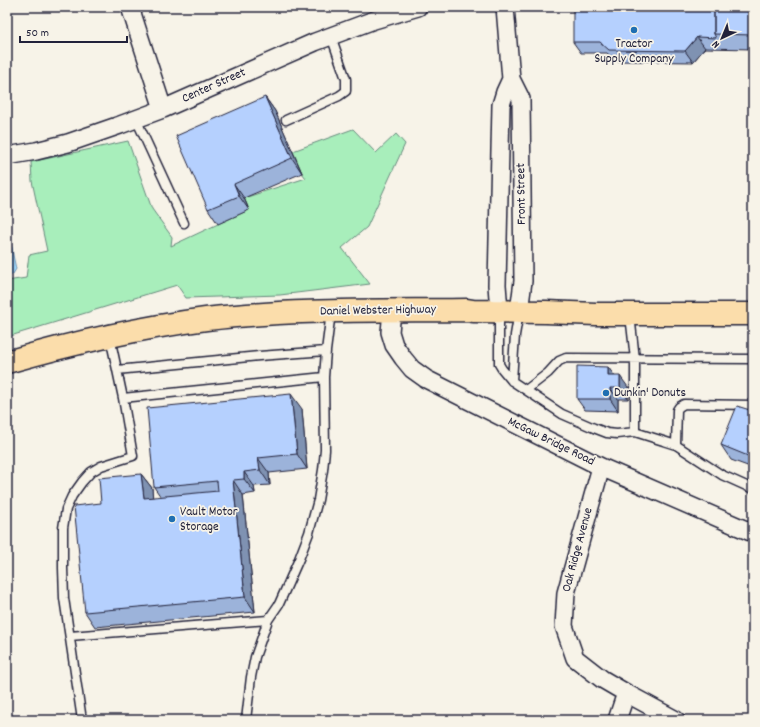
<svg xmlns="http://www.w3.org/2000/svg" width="760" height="727" font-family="Dekko,sans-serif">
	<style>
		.green { fill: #a8eebb; stroke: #65887b }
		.water { fill: #9dd9fe; stroke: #6c90b0 }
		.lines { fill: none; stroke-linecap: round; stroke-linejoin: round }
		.service-casing { stroke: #22223b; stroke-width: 11 }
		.minor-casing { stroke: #22223b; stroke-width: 20 }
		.primary-casing { stroke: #22223b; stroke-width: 25 }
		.service { stroke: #f7f3e8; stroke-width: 8 }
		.minor { stroke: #f7f3e8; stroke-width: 17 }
		.primary { stroke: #fbddab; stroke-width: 22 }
		.wall { fill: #9cb3da; stroke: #22223b }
		.shaded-wall { fill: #7f92b2; stroke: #22223b }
		.building { fill: #b5d0fe; stroke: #22223b }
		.poi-dot { fill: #1f6fb2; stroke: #f7f3e8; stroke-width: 1.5 }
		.labels { text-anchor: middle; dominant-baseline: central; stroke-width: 3.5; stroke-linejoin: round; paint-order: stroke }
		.poi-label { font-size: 13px; fill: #22223b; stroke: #f7f3e8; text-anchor: start }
		.street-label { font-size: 13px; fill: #22223b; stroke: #f7f3e8 }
	</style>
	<rect width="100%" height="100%" fill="#f7f3e8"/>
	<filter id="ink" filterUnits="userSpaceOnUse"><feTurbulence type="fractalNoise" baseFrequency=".025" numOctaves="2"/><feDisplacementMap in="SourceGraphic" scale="8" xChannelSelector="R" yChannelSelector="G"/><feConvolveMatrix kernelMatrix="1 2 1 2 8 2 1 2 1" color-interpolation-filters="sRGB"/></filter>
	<g filter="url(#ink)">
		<path class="green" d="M353,129l23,24 20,-19 9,10 -38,83 -25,21 28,36 -90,11 -94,3 -9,-13 -170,52v-56l19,-3 3,-23 18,-4 -15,-70 -1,-19 97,-21 24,68 20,28 -1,9 47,-22 31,-14 -5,-12 62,-20 -4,-5 -9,-22z"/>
		<path class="water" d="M7,240l3,2 2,6 1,7 3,14 -3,5 -6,3z"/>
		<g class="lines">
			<g class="service-casing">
				<path id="service" d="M136,119l48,104
					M286,120l53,-24 7,-5v-12l-15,-43
					M499,311v53l3,5 10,12 50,33 32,14 13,5 10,1 18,-2
					M630,315l5,44v73l41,13 46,30 31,14
					M110,337l13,61 201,-21 2,-26 5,-39
					M117,370l142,-14 67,-5
					M512,381l3,-46 4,-23
					M526,390l22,-17 11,-12 7,-3 187,1
					M676,445l1,-35 2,-3 5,-3 69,1
					M70,636l198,-16
					M82,720l-18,-122 -1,-30v-40l3,-19 6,-13 10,-14 9,-10 10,-6 32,-10 -10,-58
					M246,720l5,-43 4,-20 13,-37 11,-16 20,-45 10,-26 9,-33 5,-30 2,-20 -1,-73"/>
			</g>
			<g class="minor-casing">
				<path id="minor" d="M130,7l33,102
					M505,7l6,72 10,20 2,182 -4,31
					M7,156l29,-5 32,-8 52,-18 43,-16 152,-67 59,-22 44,-13
					M392,311l-2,21 4,13 9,13 9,11 14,10 175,88 152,66
					M499,311l-2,-26 4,-180 4,-13 6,-13
					M601,467l-35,126 -2,33 11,32 27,21 24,14 50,27
					M617,720l9,-27"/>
			</g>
			<g class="primary-casing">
				<path id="primary" d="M7,362c66,-19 131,-34 199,-43 86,-10 174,-8 261,-9l6,1 73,1 50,2h157"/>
			</g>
			<use href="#service" class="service"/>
			<use href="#minor" class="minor"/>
			<use href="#primary" class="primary"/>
		</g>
		<path class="wall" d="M753,7v42l-48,-1 -12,14 -77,-1 -9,-8h-26l-8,-11z
			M265,97l10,14 27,62 -58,25 5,12 -31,14 -10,-15z
			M608,367l6,9 14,11v12h-10v12l-33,-1 -8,-11z
			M302,409l5,60 -38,4 1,12 -16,1 1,7 -12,2 12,117 -160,15 -10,-15 16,-109 40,-29 11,14v10l9,-1 -7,-10z
			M753,411v57l-22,-8 -10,-15z"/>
		<path class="shaded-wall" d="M697,37l8,11 -12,14 -8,-11z
			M265,97l10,14 27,62 -10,-15z
			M234,184l10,14 5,12 -10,-14z
			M608,367l8,11 -8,-2z
			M620,376l8,11v12l-8,-11z
			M610,388l8,11v12l-8,-12z
			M291,394l11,15 5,60 -10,-15z
			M258,458l11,15 1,12 -10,-15z
			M244,472l10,14 1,7 -11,-14z
			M141,474l11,14 2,25 -10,-15z
			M233,480l10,15 12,117 -10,-15z"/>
		<path class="building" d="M573,7h141v27l2,4 -19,-1 -12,14 -76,-1 -9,-8h-27z
			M714,7h39v28l-39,-1z
			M265,97l27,61 -58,26 5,12 -31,13 -32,-73z
			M577,366l31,1v9h12v12h-10v11h-33z
			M291,394l6,60 -39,4 2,12 -16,2v7l-11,1 12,117 -160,15 -11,-106 27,-3 -2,-25 42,-4 3,24 74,-7 -1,-10 -63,6 -7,-79z
			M737,406l16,5v47l-32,-13z"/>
	</g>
	<g class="poi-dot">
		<circle cx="634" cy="30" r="4"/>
		<circle cx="606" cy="393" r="4"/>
		<circle cx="172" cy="519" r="4"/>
	</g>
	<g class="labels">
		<g class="poi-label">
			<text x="634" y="44" text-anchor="middle">Tractor<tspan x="634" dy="15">Supply Company</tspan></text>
			<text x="614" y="393">Dunkin' Donuts</text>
			<text x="180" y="512">Vault Motor<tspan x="180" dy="15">Storage</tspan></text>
		</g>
		<g class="street-label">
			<text transform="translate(214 86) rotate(-24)">Center Street</text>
			<text transform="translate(522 194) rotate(-91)">Front Street</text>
			<text transform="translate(378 311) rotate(-1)">Daniel Webster Highway</text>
			<text transform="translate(551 442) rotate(26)">McGaw Bridge Road</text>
			<text transform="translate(578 550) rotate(-75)">Oak Ridge Avenue</text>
		</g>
	</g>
	<rect width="760" height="727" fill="none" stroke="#f7f3e8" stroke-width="24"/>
	<rect x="12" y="12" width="736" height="703" fill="none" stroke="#22223b" stroke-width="1.5" filter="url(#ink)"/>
	<g transform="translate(722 38) rotate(224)" stroke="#f7f3e8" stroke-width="3" paint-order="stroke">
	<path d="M0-3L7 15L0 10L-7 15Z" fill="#22223b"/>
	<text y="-6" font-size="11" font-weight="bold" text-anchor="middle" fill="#22223b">N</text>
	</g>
	<path d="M20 36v6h107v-6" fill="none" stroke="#22223b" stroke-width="2"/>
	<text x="26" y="36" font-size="12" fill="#22223b" stroke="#f7f3e8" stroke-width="3" paint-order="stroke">50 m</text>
</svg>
